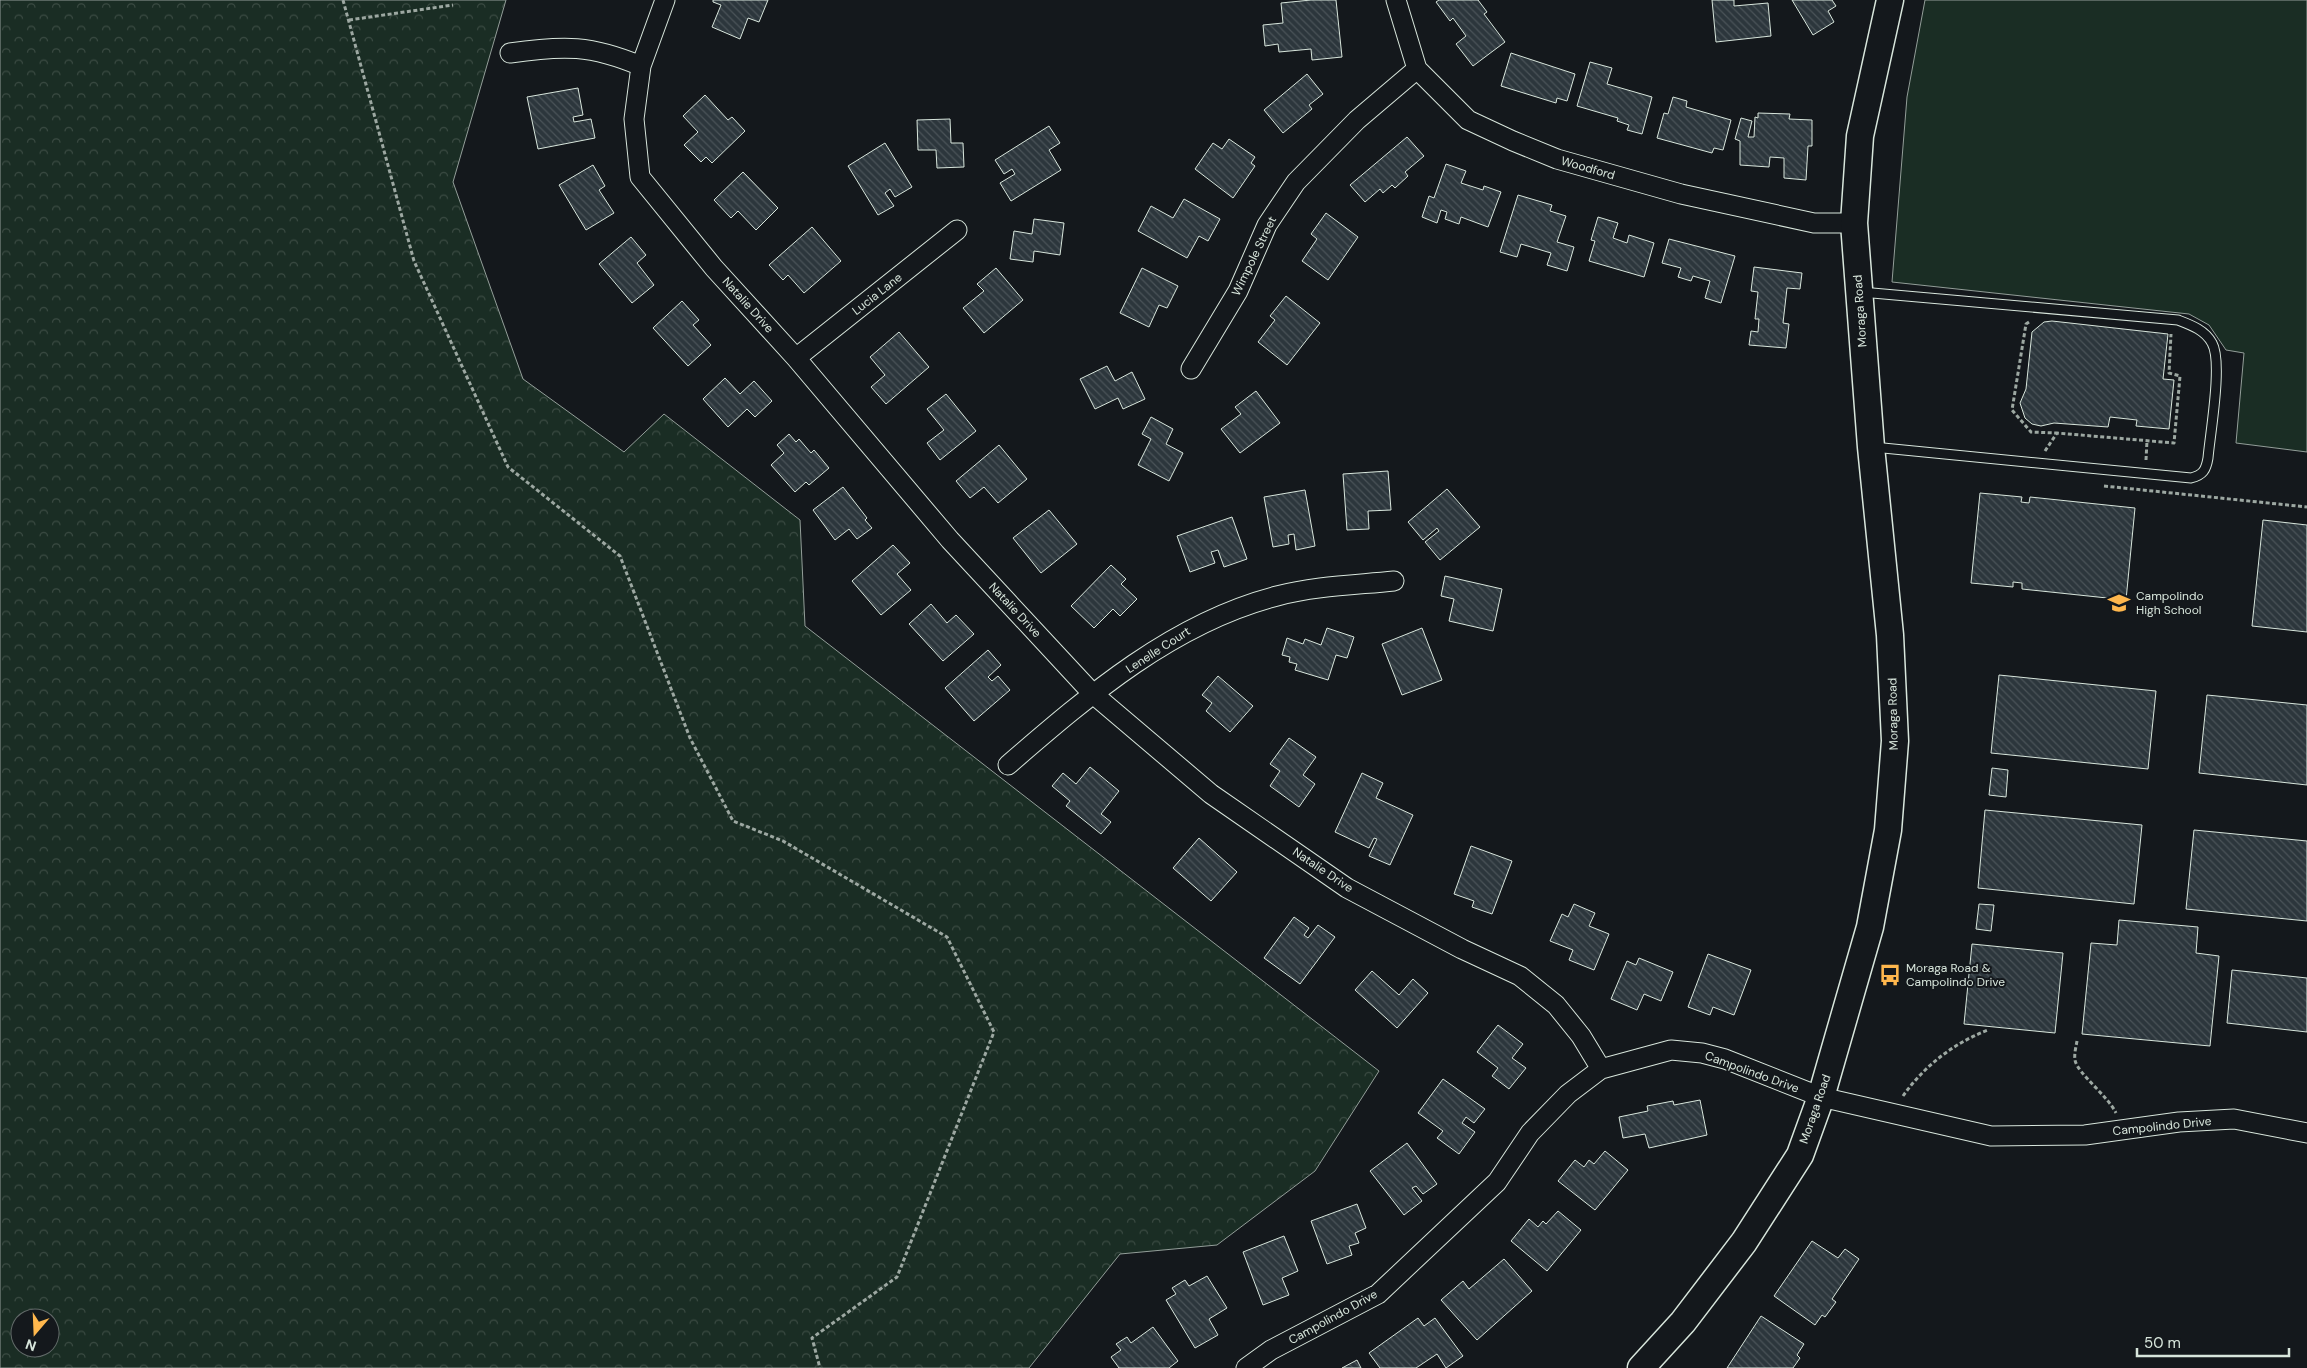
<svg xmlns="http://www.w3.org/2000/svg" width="2307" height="1368" font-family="'DM Sans',sans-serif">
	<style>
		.grass { fill: #1a2d24; stroke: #939e99 }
		.park { fill: url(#park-crowns); stroke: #939e99; fill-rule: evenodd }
		.building { fill: url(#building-back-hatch); stroke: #d8e6dc }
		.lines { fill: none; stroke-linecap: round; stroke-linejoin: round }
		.service-casing { stroke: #d8e6dc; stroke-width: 11 }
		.minor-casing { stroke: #d8e6dc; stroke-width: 21 }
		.secondary-casing { stroke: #d8e6dc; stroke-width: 29 }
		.path { stroke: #9da8a2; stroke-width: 3; stroke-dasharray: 4 2.5; stroke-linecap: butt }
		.service { stroke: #14181c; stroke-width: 9 }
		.minor { stroke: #14181c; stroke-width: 19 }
		.secondary { stroke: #14181c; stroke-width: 26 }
		.labels { text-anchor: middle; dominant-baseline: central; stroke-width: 4; stroke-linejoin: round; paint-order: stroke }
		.street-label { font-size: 12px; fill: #d8e6dc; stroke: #14181c }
		.poi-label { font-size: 12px; fill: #d8e6dc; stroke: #14181c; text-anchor: start }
	</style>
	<defs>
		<pattern id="park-crowns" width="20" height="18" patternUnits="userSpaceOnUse" patternTransform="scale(1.25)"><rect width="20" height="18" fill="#1a2d24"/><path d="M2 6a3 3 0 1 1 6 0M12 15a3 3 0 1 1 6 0" fill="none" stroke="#3b4b43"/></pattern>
		<pattern id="building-back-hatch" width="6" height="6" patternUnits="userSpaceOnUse" patternTransform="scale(1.25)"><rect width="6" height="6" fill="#2c363c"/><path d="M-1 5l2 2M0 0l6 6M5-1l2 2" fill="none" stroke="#4a5358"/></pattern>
	</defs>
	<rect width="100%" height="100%" fill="#14181c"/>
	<path class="grass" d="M1925,0h382v452l-71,-9 8,-90 -18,-3 -17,-25 -20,-11 -297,-32 15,-185z"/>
	<path class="park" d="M0,0h506l-53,182 70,197 101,73 40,-38 136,106 5,106 574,445 -64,100 -98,74 -97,9 -91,114h-1029zM20,1318h30v30h-30z"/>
	<path class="building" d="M713,0h55l-9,22 -11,-4 -8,21 -28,-12 9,-22 -8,-3z
		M1311,0h25l6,57 -30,3 -1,-11 -32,3 -1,-8 -13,2 -2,-21 20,-2 -2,-20z
		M1439,0h39l9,12 -3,2 21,28 -32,24 -17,-22 10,-8 -13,-18 -3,3 -14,-19z
		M1712,0h22v6l34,-3 3,33 -55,6z
		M1792,0h40l4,6 -8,5 6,11 -21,13z
		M1511,53l64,21 -8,27 -10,-3 -1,5 -55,-17z
		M1590,62l22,6 -5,16 45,13 -10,37 -15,-4 2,-5 -12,-4 1,-3 -41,-12z
		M1307,74l16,20 -14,11 3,4 -29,24 -19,-23z
		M578,88l5,27 -10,2 1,5 17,-3 4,19 -57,11 -11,-52z
		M705,95l23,25 4,-3 13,14 -33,32 -6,-6 -5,5 -17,-17 14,-13 -15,-16z
		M1673,97l14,4 -1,6 45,13 -8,30 -9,-2 -2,5 -55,-15 7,-25 4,1z
		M1758,113l32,1 -1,5 23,1v26h-4l-2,34 -22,-2v-20l-14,-1 -1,10 -29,-2v-24l-5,-2 6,-21 11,3 -4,16h6l1,-20 3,1z
		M950,119l1,24h12l1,24 -27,1 -1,-18h-18l-1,-30z
		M1049,126l11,17 -11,7 12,20 -50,31 -11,-18 15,-9 -3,-5 -8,5 -9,-14z
		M1407,137l17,19 -19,16 3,4 -13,12 -3,-3 -9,8 -3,-4 -15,13 -15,-17z
		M1229,139l26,18 -4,6 4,3 -22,32 -38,-29 18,-26 9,6z
		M885,143l27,44 -17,10 -5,-8 -5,4 9,13 -16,9 -30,-49z
		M1446,164l20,7 -5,12 22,7 1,-4 17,6 -13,35 -27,-10 -2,7 -14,-5 2,-7 -6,-2 -4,13 -15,-6 7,-21 5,2z
		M593,165l12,21 -6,4 15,23 -28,17 -27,-45z
		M743,172l35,36 -22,22 -18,-19 -7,7 -17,-18z
		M1518,195l34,10 -2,6 16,5 -9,26 17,5 -7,24 -20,-6 4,-12 -30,-9 -4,13 -17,-5z
		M1184,199l36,20 -12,22 -9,-5 -12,22 -49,-27 13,-25 22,12z
		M1326,213l32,24 -30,43 -26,-19 15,-22 -6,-5z
		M1598,217l20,6 -5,15 14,5 2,-8 25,8 -10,34 -55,-16 6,-20 -4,-1z
		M1034,219l30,4 -4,32 -26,-4 -1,11 -23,-3 4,-28 18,3z
		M812,227l29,34 -37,32 -16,-18 -5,5 -14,-15z
		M631,237l15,18 -9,8 17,22 -22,18 -33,-39z
		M1669,239l66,17 -14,47 -16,-5 5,-17 -17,-5 -2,5 -13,-4 3,-9 -19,-5z
		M1754,267l48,6 -2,16 -13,-1 -4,35 6,1 -3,24 -37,-3 2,-14 7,1 1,-13h-4l3,-27 -7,-1z
		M996,268l27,32 -39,33 -21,-25 21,-17 -7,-7z
		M1142,268l36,18 -11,22 -8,-3 -10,22 -29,-14z
		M1286,296l34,27 -33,42 -29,-23 17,-22 -5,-4z
		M682,301l17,19 -6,5 18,20 -23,21 -35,-38z
		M2052,321l116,13 -5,45 11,1 -5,49 -33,-3 1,-6 -27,-3 -2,10 -54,-4 -13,3 -9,-2 -7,-6 -5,-15 6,-14 6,-57 12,-10z
		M899,332l30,35 -43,37 -15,-17 14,-12 -15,-18z
		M1107,366l8,15 17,-9 13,27 -22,10 -5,-11 -23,11 -15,-30z
		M725,378l15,16 14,-13 18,20 -17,16 -8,-8 -19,18 -25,-28z
		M1256,391l24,32 -40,30 -19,-24 20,-15 -6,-7z
		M946,394l30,37 -36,29 -13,-17 17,-13 -17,-21z
		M1151,417l22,12 -7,15 17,9 -14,28 -31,-16 13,-26 -9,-5z
		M789,434l7,8 3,-3 12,14 3,-3 15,18 -20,17 -3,-3 -11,10 -24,-27 13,-12 -7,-8z
		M999,445l28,34 -29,24 -14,-16 -14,11 -14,-17z
		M1388,471l3,39 -23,1 1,18 -22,1 -4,-56z
		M843,487l24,31 -2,2 7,8 -15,11 -8,-10 -14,11 -22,-30z
		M1447,489l33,38 -40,33 -15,-18 14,-11 -2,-3 -14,12 -15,-18z
		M1305,490l10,56 -19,4 -2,-16 -6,1 1,9 -16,3 -9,-50z
		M1980,493l42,4 -1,5 8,1 1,-6 105,11 -9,92 -104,-11v-6l-9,-1v5l-42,-4z
		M1049,510l28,34 -36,29 -28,-35z
		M1232,517l15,42 -23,8 -6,-17 -7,2 4,11 -25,9 -13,-36z
		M2263,520l44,5v107l-55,-6z
		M893,545l17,18 -13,11 14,16 -30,25 -29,-34z
		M1111,565l15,14 -5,5 16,15 -17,17 -7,-7 -19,19 -23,-22z
		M1445,576l57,13 -9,42 -44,-10 5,-22 -13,-3z
		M931,604l16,19 9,-8 18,19 -31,27 -34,-37z
		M1327,628l27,9 -7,21 -11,-3 -8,25 -33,-10 2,-6 -8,-2 1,-5 -8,-2 5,-17 16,6 2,-5 16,6z
		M1422,628l20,52 -40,15 -20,-51z
		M988,650l13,15 -13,12 4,4 6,-5 12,14 -36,31 -29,-33z
		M1999,675l157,16 -8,78 -157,-16z
		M1218,676l35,30 -23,26 -24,-21 6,-8 -10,-8z
		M2207,695l100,10v80l-108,-12z
		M1289,738l27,19 -13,18 12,9 -16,23 -29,-21 10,-15 -10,-7z
		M1090,767l29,24 -18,23 10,8 -10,12 -35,-28 4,-5 -18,-15 11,-13 13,11z
		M1992,768l16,2 -2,27 -17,-2z
		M1362,773l21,10 -7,15 37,17 -23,50 -21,-9 8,-17 -3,-1 -5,10 -34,-16z
		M1985,810l157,15 -8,79 -156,-16z
		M2194,830l113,11v80l-121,-12z
		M1199,838l38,34 -26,29 -38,-33z
		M1471,846l41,15 -20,53 -20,-7 2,-6 -20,-7z
		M1574,904l21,9 -6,13 20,8 -15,36 -25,-10 4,-10 -23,-9 12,-27 6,3z
		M1979,904l15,1 -3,26 -15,-2z
		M1294,917l15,11 -5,7 4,3 10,-13 17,12 -35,47 -36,-26z
		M2119,920l79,7 -2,26 23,3 -9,90 -128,-12 9,-91 26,2z
		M1972,944l91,9 -8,80 -91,-9z
		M1708,954l43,16 -17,45 -21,-8 -3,8 -22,-8z
		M1639,958l34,14 -12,29 -17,-7 -7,16 -26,-11 16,-38 9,4z
		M2232,970l75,8v54l-80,-9z
		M1372,971l27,24 14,-16 15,14 -31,35 -42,-38z
		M1498,1025l25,19 -11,14 14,10 -17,21 -17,-13 6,-8 -21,-16z
		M1443,1079l42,30 -11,14 -8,-6 -4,6 13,9 -16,22 -22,-16 6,-7 -25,-18z
		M1700,1100l7,35 -58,13 -4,-14 -22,4 -4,-21 29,-6 -1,-5 26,-5 1,4z
		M1407,1143l30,41 -14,10 -7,-8 -4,2 10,13 -18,14 -34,-44z
		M1605,1151l23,19 -33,40 -37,-29 17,-21 9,7 5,-7 5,4z
		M1357,1204l9,24 -11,5 4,10 -10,3 3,9 -25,9 -16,-43z
		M1558,1211l23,19 -34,41 -36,-30 18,-22 9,8 5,-6 3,3z
		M1284,1236l14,35 -16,7 7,17 -26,10 -20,-53z
		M1812,1241l26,17 7,-9 14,10 -27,40 4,3 -11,15 -3,-2 -7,10 -41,-29z
		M1504,1259l28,32 -55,49 -36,-40 22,-19 6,8z
		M1207,1276l20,32 -18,11 9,16 -23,13 -29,-48 10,-6 -4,-6 13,-8 4,6z
		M1761,1316l43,28 -7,11 3,3 -7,10h-66z
		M1418,1318l6,8 11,-8 28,38 -17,12 -9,-14 -21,14h-36l-11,-15z
		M1153,1327l25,34 -9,7h-50l-8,-11 10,-7 -5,-6 11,-7 4,6z
		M1357,1360l4,8h-19z"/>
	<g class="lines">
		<g class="service-casing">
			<path id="service" d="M1861,292l317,28c13,5 27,10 34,23 11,19 -2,91 -4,115 -2,12 -5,17 -17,20l-318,-31"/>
		</g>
		<g class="minor-casing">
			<path id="minor" d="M665,0l-24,66 -7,53 6,58 74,91 82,90 154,182 142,153 119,101 136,94 115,61 58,27 36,29 25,31 20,33
				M1396,0l21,69 51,51 45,21 44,18 124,35 133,29h40
				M510,53c54,-8 81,-8 131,13
				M796,358l161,-128
				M1191,369l47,-78 29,-66 29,-43 61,-62 60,-51
				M1008,765c80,-69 164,-142 269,-169 38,-10 78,-11 117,-15
				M1246,1368l25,-18 107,-56 119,-112 33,-49 38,-39 33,-25 70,-19 31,3 23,6 96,38 170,39 94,-1 94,-13 55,-3 73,14"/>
		</g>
		<g class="secondary-casing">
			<path id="secondary" d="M1641,1368l42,-46 61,-80 56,-87 21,-58 49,-170 18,-97 7,-89 -5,-106 -19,-188 -17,-224 6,-87 30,-136"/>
		</g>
		<path class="path" d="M343,0l71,261 94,206 112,89 70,182 43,83 50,20 164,96 47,95 -97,245 -85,61 8,30
			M349,20l104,-15
			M2029,322l-3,2 -14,86 19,22 26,1
			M2045,451l12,-18 117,10 6,-67 -11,-3 2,-39
			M2146,460l1,-19
			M2104,486l203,21
			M2077,1041c-1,6 -3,13 -2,19 2,13 33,36 41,53
			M1903,1096c21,-30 51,-53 85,-66"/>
		<use href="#service" class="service"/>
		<use href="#minor" class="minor"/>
		<use href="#secondary" class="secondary"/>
	</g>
	<defs>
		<g id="school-bare" transform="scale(1.725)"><path d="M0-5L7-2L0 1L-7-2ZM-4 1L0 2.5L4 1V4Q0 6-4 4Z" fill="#ffb74d" stroke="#14181c" stroke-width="2.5" paint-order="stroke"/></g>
		<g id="bus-bare" transform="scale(1.725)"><path d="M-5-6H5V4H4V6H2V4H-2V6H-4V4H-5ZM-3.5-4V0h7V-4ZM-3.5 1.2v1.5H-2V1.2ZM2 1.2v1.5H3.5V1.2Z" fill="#ffb74d" stroke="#14181c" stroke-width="2.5" paint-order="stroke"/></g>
	</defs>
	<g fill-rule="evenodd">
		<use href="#school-bare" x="2119" y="603"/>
		<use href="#bus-bare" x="1890" y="975"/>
	</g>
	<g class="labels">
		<g class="street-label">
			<text transform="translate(1588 168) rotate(16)">Woodford</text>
			<text transform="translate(1254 256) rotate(-64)">Wimpole Street</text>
			<text transform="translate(877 294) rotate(-38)">Lucia Lane</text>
			<text transform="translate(748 305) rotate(48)">Natalie Drive</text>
			<text transform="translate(1860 311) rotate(-94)">Moraga Road</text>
			<text transform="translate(1015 610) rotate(47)">Natalie Drive</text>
			<text transform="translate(1158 650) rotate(-33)">Lenelle Court</text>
			<text transform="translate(1893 714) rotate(-91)">Moraga Road</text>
			<text transform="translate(1323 870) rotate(34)">Natalie Drive</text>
			<text transform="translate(1752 1072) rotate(20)">Campolindo Drive</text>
			<text transform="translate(1815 1109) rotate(-71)">Moraga Road</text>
			<text transform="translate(2162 1126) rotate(-6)">Campolindo Drive</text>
			<text transform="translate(1333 1317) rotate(-29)">Campolindo Drive</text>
		</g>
		<g class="poi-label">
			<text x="2136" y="596">Campolindo<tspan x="2136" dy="14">High School</tspan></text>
			<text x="1906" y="968">Moraga Road &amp;<tspan x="1906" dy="14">Campolindo Drive</tspan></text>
		</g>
	</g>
	<g transform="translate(35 1333) rotate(199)"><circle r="24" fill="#14181c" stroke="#626a69"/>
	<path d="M0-4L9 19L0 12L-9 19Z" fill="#ffb74d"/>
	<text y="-8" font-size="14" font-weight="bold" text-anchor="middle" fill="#d8e6dc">N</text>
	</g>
	<path d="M2137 1348v8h152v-8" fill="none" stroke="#d8e6dc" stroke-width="2.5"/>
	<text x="2144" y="1348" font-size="15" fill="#d8e6dc" stroke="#14181c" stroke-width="4" paint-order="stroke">50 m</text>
</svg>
